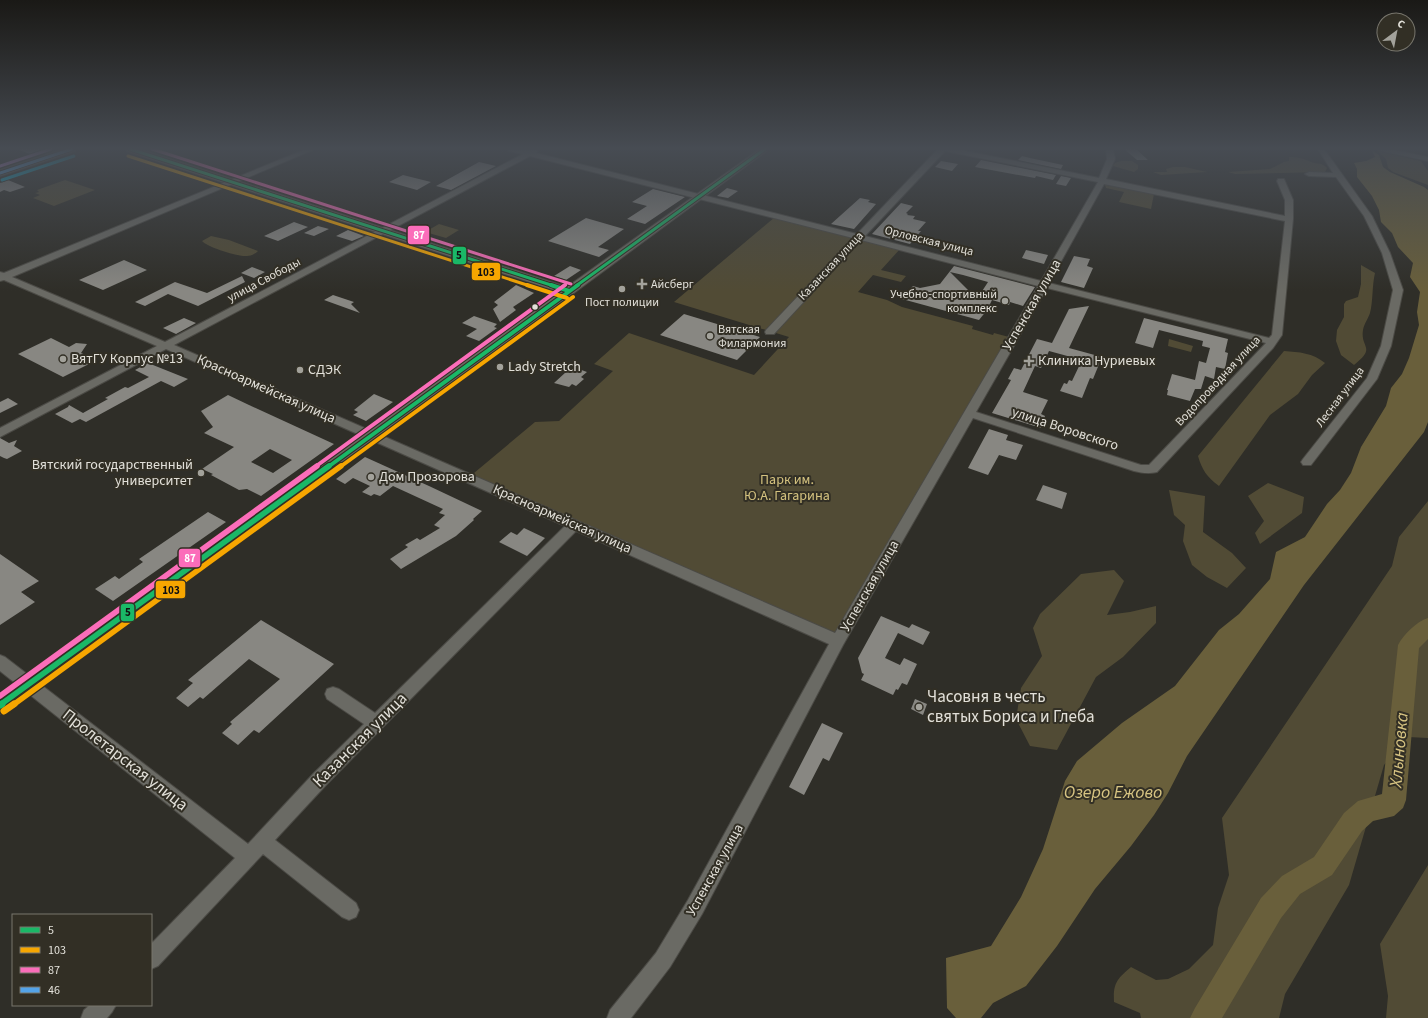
<svg xmlns="http://www.w3.org/2000/svg" width="1428" height="1018" font-family="'Source Sans 3',sans-serif">
	<style>
		.green { fill: #514b35 }
		.water { fill: #695f3b }
		.lines { fill: none; stroke-linecap: round; stroke-linejoin: round }
		.river { fill: #695f3b; fill-rule: evenodd }
		.building { fill: #888782; fill-rule: evenodd }
		.minor-casing { stroke: #4b4a45; stroke-width: 2 }
		.major-casing { stroke: #4b4a45; stroke-width: 2 }
		.minor { fill: #6a6a64; fill-rule: evenodd }
		.major { fill: #6b6a62; fill-rule: evenodd }
		.bus-1-far3-casing { stroke: #322f25; stroke-width: 5 }
		.bus-1-far2-casing { stroke: #322f25; stroke-width: 6 }
		.bus-1-far1-casing { stroke: #322f25; stroke-width: 8 }
		.bus-1-casing { stroke: #322f25; stroke-width: 10 }
		.bus-2-far3-casing { stroke: #322f25; stroke-width: 5 }
		.bus-2-far2-casing { stroke: #322f25; stroke-width: 6 }
		.bus-2-far1-casing { stroke: #322f25; stroke-width: 8 }
		.bus-2-casing { stroke: #322f25; stroke-width: 10 }
		.bus-3-far2-casing { stroke: #322f25; stroke-width: 5 }
		.bus-3-far1-casing { stroke: #322f25; stroke-width: 6 }
		.bus-3-casing { stroke: #322f25; stroke-width: 8 }
		.bus-4-casing { stroke: #322f25; stroke-width: 5 }
		.bus-5-casing { stroke: #322f25; stroke-width: 5 }
		.bus-6-casing { stroke: #322f25; stroke-width: 5 }
		.bus-1-far3 { stroke: #1ab867; stroke-width: 3 }
		.bus-1-far2 { stroke: #1ab867; stroke-width: 4 }
		.bus-1-far1 { stroke: #1ab867; stroke-width: 5.5 }
		.bus-1 { stroke: #1ab867; stroke-width: 7 }
		.bus-2-far3 { stroke: #f7a600; stroke-width: 3 }
		.bus-2-far2 { stroke: #f7a600; stroke-width: 4 }
		.bus-2-far1 { stroke: #f7a600; stroke-width: 5.5 }
		.bus-2 { stroke: #f7a600; stroke-width: 7 }
		.bus-3-far2 { stroke: #fb6dba; stroke-width: 3 }
		.bus-3-far1 { stroke: #fb6dba; stroke-width: 4 }
		.bus-3 { stroke: #fb6dba; stroke-width: 5.5 }
		.bus-4 { stroke: #53a3e8; stroke-width: 3 }
		.bus-5 { stroke: #06acd0; stroke-width: 3 }
		.bus-6 { stroke: #c787e3; stroke-width: 3 }
		.poi-dot { fill: #a3a29b; stroke: #322f25; stroke-width: 1.5 }
		.bus-dot { fill: #e2e0d9; stroke: #322f25; stroke-width: 1.5 }
		.labels { text-anchor: middle; dominant-baseline: central; stroke-width: 4; stroke-linejoin: round; paint-order: stroke }
		.far-street-label { font-size: 12px; fill: #e2e0d9; stroke: #322f25 }
		.far-poi-label { font-size: 12px; fill: #e2e0d9; stroke: #322f25; text-anchor: start }
		.street-label { font-size: 14px; fill: #e2e0d9; stroke: #322f25 }
		.poi-label { font-size: 14px; fill: #e2e0d9; stroke: #322f25; text-anchor: start }
		.park-label { font-size: 14px; fill: #d4c27f; stroke: #322f25 }
		.near-poi-label { font-size: 17px; fill: #e2e0d9; stroke: #322f25; text-anchor: start }
		.near-street-label { font-size: 17px; fill: #e2e0d9; stroke: #322f25 }
		.near-water-label { font-size: 18px; font-style: italic; fill: #d7c482; stroke: #322f25 }
		.line-badge { stroke: #322f25; stroke-width: 1.5 }
		.badge-label { font-size: 11px; text-anchor: middle; font-weight: bold; fill: #fff }
		.pale-badge-label { font-size: 11px; text-anchor: middle; font-weight: bold; fill: #111 }
	</style>
	<rect width="100%" height="100%" fill="#2f2e28"/>
	<path class="green" d="M1377,151l44,10 7,10v14l-35,-13 -5,-4 -2,-9z
		M1289,157c8,0 13,1 20,4 7,4 11,0 18,7l-2,4 -90,2 -7,-2 42,-3 14,-7 5,-1z
		M1121,161h11l6,4v4l-4,3 -21,-6 2,-3z
		M1173,167h12l22,5 -46,3 -8,-3h14l-1,-3z
		M65,180l30,10 -41,16 -21,-8 7,-3 -5,-2 4,-1 -2,-2z
		M1107,184l47,10 -3,15 -32,-7 5,-10 -18,-4 -1,-3z
		M775,217l125,32 -19,21 25,6 -5,6 -28,-7 -15,17 29,8 15,7 71,19 -1,3 21,6 1,-2 15,4 -168,292 -9,5 -364,-156 67,-56 24,-1 54,-50 -19,-7 35,-31 125,42 35,-38 -115,-35z
		M439,224l20,6 -13,8 -21,-6z
		M211,236l18,4 29,11c-3,3 -7,5 -11,5 -9,1 -40,-9 -45,-15z
		M1361,265l14,8c-3,12 -2,29 -5,40 -2,6 -6,11 -7,17 -3,18 14,17 -9,35l-13,-10 -5,-14 1,-11 7,-13v-13l2,-3 12,-4 3,-13z
		M1169,339l24,7 -2,6 -23,-6z
		M1284,351c15,1 29,2 41,12l-13,12 -14,19 -28,21 -51,71c-12,-9 -17,-16 -21,-30z
		M1268,483l36,14 -2,16 -42,31 -5,-11 9,-12 -16,-25z
		M1169,490l36,6 -2,36 29,21 14,15 -19,20 -20,-11 -15,-12 -9,-24 2,-16 -11,-10z
		M1428,501v237l-20,-1 -24,28 -35,120 -64,109 -6,24h-138l-1,-5 -26,-11c-1,-19 3,-23 17,-35l25,13 12,-1 21,-10 24,-24 5,-37 11,-33 -7,-57 170,-252 7,-29z
		M1114,570l10,11 -17,34 23,-3 26,-6v17l-33,34 -27,20 -39,73 -27,-4 -14,-27 5,-31 21,-32 -9,-28 7,-14 41,-40z
		M1428,865v153h-42l2,-22 -8,-52z"/>
	<path class="water" d="M1372,150l7,5 4,12 7,5 34,15 4,3v232l-4,10 -120,153 -117,171 -19,37 -14,22 -23,31 -36,43 -38,57 -31,40 -33,17 -12,15h-25l-9,-10 -1,-50 45,-12 30,-49 22,-48 22,-68 12,-20 45,-38 53,-37 44,-56 20,-16 31,-35 6,-27 29,-15 22,-33 13,-14 11,-17 10,-26 25,-41 5,-18 11,-14 7,-16 10,-33 -2,-13 3,-20 -10,-15 3,-14 -15,-16 -6,-14 -11,-11 -2,-12 -7,-14 -15,-19v-8l-3,-6 12,-2 9,-4z"/>
	<g class="lines">
		<path class="river" d="M1428,618v21l-9,9 -13,152 -3,8 -9,8 -21,5 -11,10 -30,44 -32,19 -19,24 -59,100h-32l5,-10 66,-110 21,-22 32,-19 30,-44 14,-12 24,-7 16,-149c6,-11 18,-23 30,-27z"/>
	</g>
	<path class="building" d="M17,149h37v1l-19,6z
		M1124,149h12l12,11h-11z
		M1022,156l8,2 33,7 -2,4 -43,-9z
		M981,160l75,15 -3,5 -17,-4 -1,2 -60,-11z
		M941,161l17,3 -6,7 -17,-4z
		M479,162l17,4 -45,24 -15,-4z
		M403,175l28,7 -14,8 -28,-8z
		M1061,176l10,2 -5,8 -10,-2z
		M8,180l17,7 -15,5 -6,-2 -4,2v-9z
		M727,188l11,3 -10,7 -11,-2z
		M653,189l32,8 -40,27 -18,-5 20,-13 -15,-4z
		M860,198l10,2 -2,2 8,2 -22,25 -23,-5z
		M901,203l12,3 -7,7 2,1 -1,1 8,1 -2,3 13,3 -8,9h3l-11,13 -38,-10z
		M586,218l38,11 -26,18 11,3 -10,7 -51,-16z
		M294,222l14,5 -30,14 -14,-5z
		M318,226l11,3 -15,7 -10,-3z
		M348,230l16,6 -12,5 -16,-5z
		M1026,250l22,5 -4,9 -22,-6z
		M1074,256l16,3 -3,7 6,2 -9,20 -23,-6z
		M124,260l23,10 -44,20 -24,-10z
		M570,266l11,4 -15,10 -12,-4z
		M954,266l81,21 -12,19 -13,-4 -1,3 -17,-5 -5,10 -8,10 -77,-21 11,-13 7,2 20,-4zM950,272l13,3 25,7 -11,17z
		M252,267l13,5 -11,6 -13,-5z
		M242,276l3,6 -47,24 -30,-12 -23,12 -10,-4 40,-20 32,11z
		M516,285l18,8 -21,14 3,3 -16,12 -7,-13 5,-4 -4,-3z
		M333,295l21,7 -3,2 9,9 -36,-13z
		M1089,306l-20,42 33,9 -9,22 -3,-1 -8,20 -22,-7 4,-8 3,1 2,-4 3,1 10,-21 -33,-9 -8,17 -6,-2 -12,26 25,8 -7,14 4,2 -1,3 1,1 -4,8 -49,-15 19,-33 -3,-1 6,-11 7,2 16,-31 15,4 17,-34z
		M684,314l76,23 -23,23 -77,-25z
		M474,316l23,8 -3,3 3,1 -18,13 -13,-5 11,-7 -15,-6z
		M184,318l12,5 -20,11 -13,-6z
		M1144,318l84,21 -3,13 3,1 -3,16 -9,-2 -2,12 -9,-3 -4,13h-6l-5,12 -23,-6 1,-5h-1l5,-16 23,6 4,-19 7,2 4,-15 -8,-2 1,-5 -44,-11 -6,18 -18,-5z
		M51,338l18,9 7,-4 11,1 -6,9 16,7 -34,17 -45,-23z
		M148,363l40,16 -14,8 -13,-6 -75,41 -6,-3 -8,4 -17,-9 13,-7 1,-2 14,8 25,-14 -3,-1 20,-11 3,1 21,-11 -14,-7z
		M576,368l11,4 -6,5 3,2 -8,7 -4,-2 -3,3 -15,-4 12,-11 4,1z
		M374,394l19,8 -27,19 -13,-6 5,-3 -4,-2z
		M228,395l21,10 85,39 -73,52 -14,-7 -8,1 -28,-15 2,-1 -11,-5 32,-22 -30,-14 9,-6 -12,-16zM270,449l22,11 -19,13 -22,-11z
		M8,398l10,6 -18,9v-11z
		M989,429l19,6 -2,5 17,5 -7,15 -17,-5 -11,20 -20,-7z
		M0,438l9,5 8,-3 -3,6 8,5 -15,8 -3,-1 -4,-2z
		M365,457l64,29 53,25 -9,8 1,1 -18,16 -55,33 -11,-10 18,-12 -3,-2 12,-7 3,2 20,-12 -6,-3 11,-10 -6,-2 4,-4 -50,-23 -13,10 -6,-2 -3,2 -9,-4 8,-6 -17,-8 -8,6 -9,-5z
		M1043,485l24,8 -5,16 -26,-9z
		M208,512l18,10 -113,79 -18,-12 20,-13 4,3 24,-17 -4,-3z
		M524,528l21,10 -18,18 -28,-14 12,-10 6,3z
		M0,554l39,27 -18,11 14,10 -35,23z
		M881,616l28,12 3,-4 18,8 -7,13 -25,-12 -13,25 15,7 4,-7 13,6 -10,21 -5,-2 -4,7 -2,-1 -3,6 -32,-15 3,-6 -2,-1 -4,-15z
		M261,620l73,44 -75,69 -5,-3 -16,15 -16,-12 10,-9 -2,-2 50,-43 -31,-20 -46,40 -3,-2 -12,10 -12,-9 17,-15 -5,-3z
		M915,699l12,5 -4,11 -12,-6z
		M822,723l21,10 -14,28 -6,-3 -19,37 -15,-8z"/>
	<g class="lines">
		<g class="minor-casing">
			<path id="minor" d="M306,149h9l-303,128 153,65 358,-188 -15,-3v-2c9,0 17,3 26,0l4,2 -2,2 321,81 81,-85h18l143,29 8,-19 -1,-10h7l2,10 -9,20 179,37v-16l-8,-19 1,-2h6l9,21v19l-11,116 -9,13 -116,124c-9,2 -15,1 -23,-1l-161,-53 -130,227 -141,269 -32,53 -39,51h-24l3,-8 46,-57 32,-53 141,-256 -253,-113 -250,254 -51,55 81,63 3,7 -3,7 -7,3 -7,-3 -79,-63 -105,112 -7,3v-25l84,-86 -235,-187v-16l5,2 243,187 66,-71 50,-49 -37,-25 -2,-5 2,-5 6,-2 6,2 36,24 190,-187 -399,-177 -166,88v-9l157,-82 -153,-66 -4,1v-9l4,1zM945,151l153,31 -57,99 -176,-45zM530,156l323,82 -87,92 -1,2 1,2h8l87,-94 177,46 -203,347 -661,-288zM1104,184l181,37 -13,114 -3,3 -220,-55zM1047,288l219,55 -117,122h-8l-165,-53z
				M1318,149h6l48,67 18,37 13,37 -12,56 -14,33 -66,86h-8l-2,-3 2,-3 64,-81 14,-32 12,-56 -11,-37 -18,-37 -28,-39 -27,-1 -4,-2 4,-2 24,1z
				M1377,149h12l39,8v4l-47,-10z
				M90,1005h26l-4,7 -5,6h-26l3,-8z"/>
		</g>
		<g class="major-casing">
			<path id="major" d="M64,149h12l-1,2 -75,25v-6z
				M126,149h12l429,138 193,-138h9l-762,562 -7,3v-20l560,-402 -433,-141z"/>
		</g>
		<use href="#minor" class="minor"/>
		<use href="#major" class="major"/>
		<g class="bus-1-far3-casing">
			<path id="bus-1-far3" d="M130,149l424,137
				M576,286l189,-137"/>
		</g>
		<g class="bus-1-far2-casing">
			<path id="bus-1-far2" d="M551,285l18,6
				M328,467l250,-182"/>
		</g>
		<g class="bus-1-far1-casing">
			<path id="bus-1-far1" d="M0,705l329,-239"/>
		</g>
		<g class="bus-1-casing">
			<path id="bus-1" d="M0,705l2,-1"/>
		</g>
		<g class="bus-2-far3-casing">
			<path id="bus-2-far3" d="M128,156l402,130"/>
		</g>
		<g class="bus-2-far2-casing">
			<path id="bus-2-far2" d="M527,285l40,13
				M340,467l233,-170"/>
		</g>
		<g class="bus-2-far1-casing">
			<path id="bus-2-far1" d="M13,705l328,-239"/>
		</g>
		<g class="bus-2-casing">
			<path id="bus-2" d="M4,711l10,-7"/>
		</g>
		<g class="bus-3-far2-casing">
			<path id="bus-3-far2" d="M152,149l419,135
				M563,286l2,-1"/>
		</g>
		<g class="bus-3-far1-casing">
			<path id="bus-3-far1" d="M315,467l250,-182"/>
		</g>
		<g class="bus-3-casing">
			<path id="bus-3" d="M0,696l317,-230"/>
		</g>
		<g class="bus-4-casing">
			<path id="bus-4" d="M0,173l72,-24"/>
		</g>
		<g class="bus-5-casing">
			<path id="bus-5" d="M2,180l72,-24"/>
		</g>
		<g class="bus-6-casing">
			<path id="bus-6" d="M0,166l51,-17"/>
		</g>
		<use href="#bus-1-far3" class="bus-1-far3"/>
		<use href="#bus-1-far2" class="bus-1-far2"/>
		<use href="#bus-1-far1" class="bus-1-far1"/>
		<use href="#bus-1" class="bus-1"/>
		<use href="#bus-2-far3" class="bus-2-far3"/>
		<use href="#bus-2-far2" class="bus-2-far2"/>
		<use href="#bus-2-far1" class="bus-2-far1"/>
		<use href="#bus-2" class="bus-2"/>
		<use href="#bus-3-far2" class="bus-3-far2"/>
		<use href="#bus-3-far1" class="bus-3-far1"/>
		<use href="#bus-3" class="bus-3"/>
		<use href="#bus-4" class="bus-4"/>
		<use href="#bus-5" class="bus-5"/>
		<use href="#bus-6" class="bus-6"/>
	</g>
	<linearGradient id="sky" x2="0" y2="1"><stop stop-color="#1a1916"/><stop offset="0.51" stop-color="#474c53"/><stop offset="1" stop-color="#474c53" stop-opacity="0"/></linearGradient>
	<rect width="1428" height="291" fill="url(#sky)"/>
	<g class="poi-dot">
		<path d="M640 278h4v4h4v4h-4v4h-4v-4h-4v-4h4z"/>
		<circle cx="622" cy="289" r="4"/>
		<circle cx="1005" cy="301" r="4"/>
		<circle cx="710" cy="336" r="4"/>
		<circle cx="63" cy="359" r="4"/>
		<path d="M1027 355h4v4h4v4h-4v4h-4v-4h-4v-4h4z"/>
		<circle cx="500" cy="367" r="4"/>
		<circle cx="300" cy="370" r="4"/>
		<circle cx="201" cy="473" r="4"/>
		<circle cx="371" cy="477" r="4"/>
		<circle cx="919" cy="707" r="4"/>
	</g>
	<circle class="bus-dot" cx="535" cy="307" r="3.5"/>
	<g class="labels">
		<g class="far-street-label">
			<text transform="translate(929 241) rotate(14)">Орловская улица</text>
			<text transform="translate(831 266) rotate(-47)">Казанская улица</text>
			<text transform="translate(264 280) rotate(-28)">улица Свободы</text>
			<text transform="translate(1218 381) rotate(-47)">Водопроводная улица</text>
			<text transform="translate(1340 397) rotate(-53)">Лесная улица</text>
		</g>
		<g class="far-poi-label">
			<text x="651" y="284">Айсберг</text>
			<text x="997" y="294" text-anchor="end">Учебно-спортивный<tspan x="997" dy="14">комплекс</tspan></text>
			<text x="622" y="302" text-anchor="middle">Пост полиции</text>
			<text x="718" y="329">Вятская<tspan x="718" dy="14">Филармония</tspan></text>
		</g>
		<g class="street-label">
			<text transform="translate(1032 305) rotate(-60)">Успенская улица</text>
			<text transform="translate(266 389) rotate(24)">Красноармейская улица</text>
			<text transform="translate(1065 429) rotate(18)">улица Воровского</text>
			<text transform="translate(562 519) rotate(24)">Красноармейская улица</text>
			<text transform="translate(870 586) rotate(-60)">Успенская улица</text>
			<text transform="translate(715 870) rotate(-61)">Успенская улица</text>
		</g>
		<g class="poi-label">
			<text x="71" y="359">ВятГУ Корпус №13</text>
			<text x="1038" y="361">Клиника Нуриевых</text>
			<text x="508" y="367">Lady Stretch</text>
			<text x="308" y="370">СДЭК</text>
			<text x="193" y="465" text-anchor="end">Вятский государственный<tspan x="193" dy="16">университет</tspan></text>
			<text x="379" y="477">Дом Прозорова</text>
		</g>
		<g class="park-label">
			<text x="787" y="480">Парк им.<tspan x="787" dy="16">Ю.А. Гагарина</tspan></text>
		</g>
		<g class="near-poi-label">
			<text x="927" y="697">Часовня в честь<tspan x="927" dy="20">святых Бориса и Глеба</tspan></text>
		</g>
		<g class="near-street-label">
			<text transform="translate(360 740) rotate(-45)">Казанская улица</text>
			<text transform="translate(125 760) rotate(38)">Пролетарская улица</text>
		</g>
		<g class="near-water-label">
			<text transform="translate(1399 750) rotate(-85)">Хлыновка</text>
			<text x="1113" y="792">Озеро Ежово</text>
		</g>
	</g>
	<g class="line-badge">
		<rect x="407" y="225" width="23" height="20" rx="4" fill="#fb6dba"/>
		<rect x="452" y="246" width="15" height="19" rx="4" fill="#1ab867"/>
		<rect x="471" y="262" width="30" height="19" rx="4" fill="#f7a600"/>
		<rect x="178" y="548" width="23" height="20" rx="4" fill="#fb6dba"/>
		<rect x="155" y="580" width="31" height="19" rx="4" fill="#f7a600"/>
		<rect x="120" y="603" width="15" height="19" rx="4" fill="#1ab867"/>
	</g>
	<g class="badge-label">
		<text x="419" y="239">87</text>
		<text x="190" y="562">87</text>
	</g>
	<g class="pale-badge-label">
		<text x="459" y="259">5</text>
		<text x="486" y="276">103</text>
		<text x="171" y="594">103</text>
		<text x="128" y="616">5</text>
	</g>
	<rect x="12" y="914" width="140" height="92" fill="#322f25" stroke="#78766d"/>
	<rect x="20" y="927" width="20" height="6" fill="#1ab867" stroke="#78766d"/>
	<text x="48" y="934" font-size="12" fill="#e2e0d9">5</text>
	<rect x="20" y="947" width="20" height="6" fill="#f7a600" stroke="#78766d"/>
	<text x="48" y="954" font-size="12" fill="#e2e0d9">103</text>
	<rect x="20" y="967" width="20" height="6" fill="#fb6dba" stroke="#78766d"/>
	<text x="48" y="974" font-size="12" fill="#e2e0d9">87</text>
	<rect x="20" y="987" width="20" height="6" fill="#53a3e8" stroke="#78766d"/>
	<text x="48" y="994" font-size="12" fill="#e2e0d9">46</text>
	<g transform="translate(1396 32) rotate(32)"><circle r="19" fill="#322f25" stroke="#78766d"/>
	<path d="M0-3L7 15L0 10L-7 15Z" fill="#a3a29b"/>
	<text y="-6" font-size="11" font-weight="bold" text-anchor="middle" fill="#e2e0d9">С</text>
	</g>
</svg>
